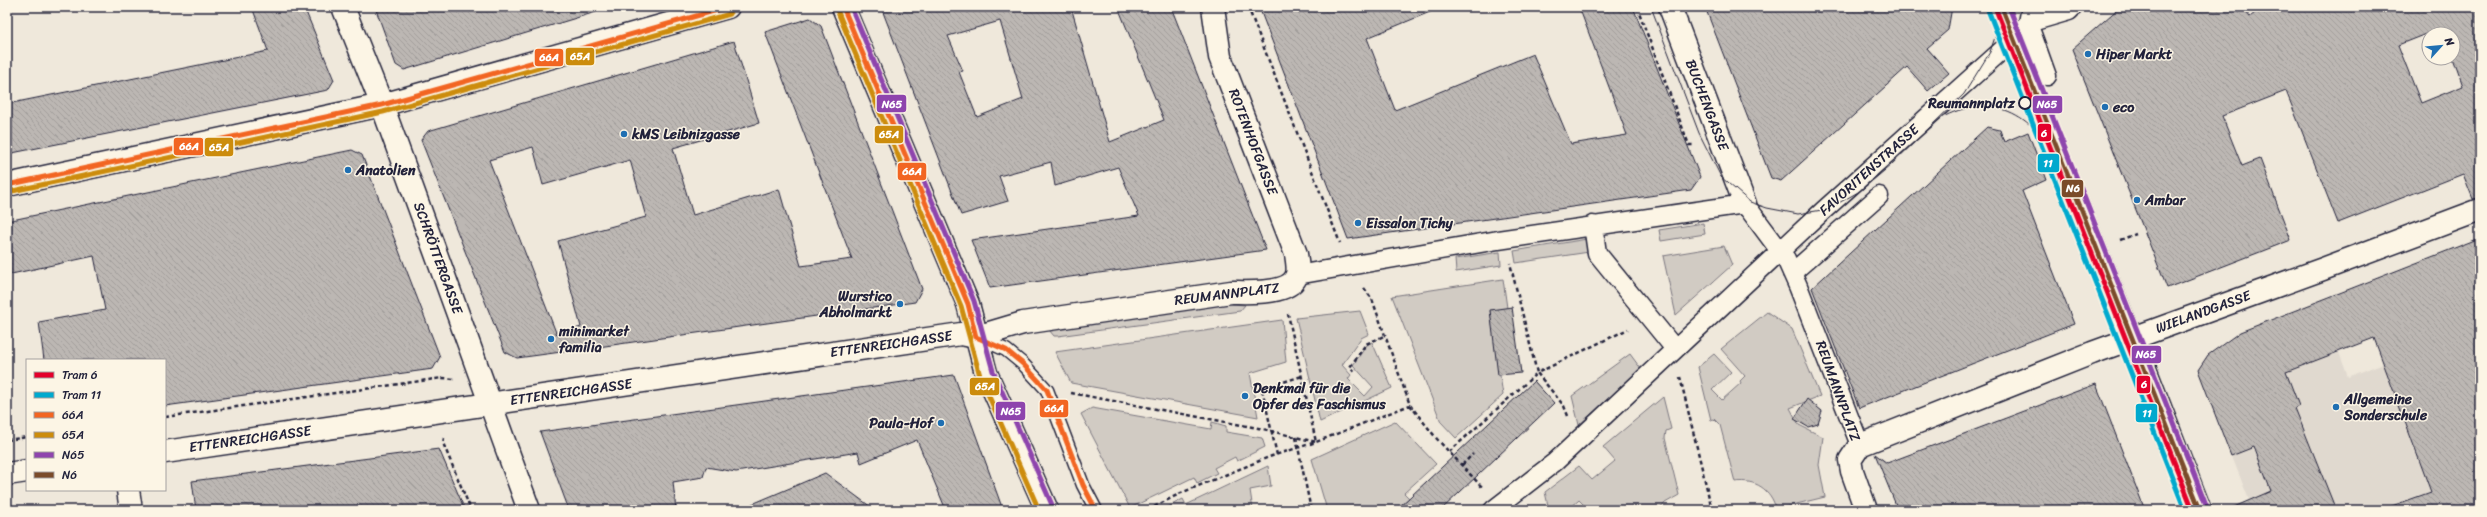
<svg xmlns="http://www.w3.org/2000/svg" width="2487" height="517" font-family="Sriracha,sans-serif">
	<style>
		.built { fill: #e0d9cf }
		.grass { fill: #d1cbc3; stroke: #7a767f }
		.building { fill: url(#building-back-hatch); stroke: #22223b; fill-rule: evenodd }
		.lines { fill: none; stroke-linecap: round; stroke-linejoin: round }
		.service-casing { stroke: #22223b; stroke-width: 15 }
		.pedestrian-casing { stroke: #22223b; stroke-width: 21 }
		.minor-casing { stroke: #22223b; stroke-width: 25 }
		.tertiary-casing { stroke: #22223b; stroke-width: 25 }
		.path { stroke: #22223b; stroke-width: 2.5; stroke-dasharray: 4 3; stroke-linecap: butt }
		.service { stroke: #fcf5e5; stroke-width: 12 }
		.pedestrian { stroke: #fcf5e5; stroke-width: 18 }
		.minor { stroke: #fcf5e5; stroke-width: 22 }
		.tertiary { stroke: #fcf5e5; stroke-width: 22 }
		.tram { stroke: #22223b; stroke-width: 1 }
		.bus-1-casing { stroke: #fcf5e5; stroke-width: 8 }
		.bus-2-casing { stroke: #fcf5e5; stroke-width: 8 }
		.bus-3-casing { stroke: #fcf5e5; stroke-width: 8 }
		.bus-4-casing { stroke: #fcf5e5; stroke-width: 8 }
		.bus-1 { stroke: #f26522; stroke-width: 5 }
		.bus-2 { stroke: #cc8c0c; stroke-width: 5 }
		.bus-3 { stroke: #8e44ad; stroke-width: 5 }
		.bus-4 { stroke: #7a4b2a; stroke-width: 5 }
		.tram-1-casing { stroke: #fcf5e5; stroke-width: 8 }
		.tram-2-casing { stroke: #fcf5e5; stroke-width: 8 }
		.tram-1 { stroke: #e4002b; stroke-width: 5 }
		.tram-2 { stroke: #00a9ce; stroke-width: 5 }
		.poi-dot { fill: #1f6fb2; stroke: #fcf5e5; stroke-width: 1.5 }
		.stop-dot { fill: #fcf5e5; stroke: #22223b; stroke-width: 2 }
		.labels { text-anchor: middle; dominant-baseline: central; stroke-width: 3; stroke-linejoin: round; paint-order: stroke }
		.poi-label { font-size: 14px; font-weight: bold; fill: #22223b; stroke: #fcf5e5; text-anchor: start }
		.stop-label { font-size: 14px; font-weight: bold; fill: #22223b; stroke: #fcf5e5; text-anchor: end }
		.street-label { font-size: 14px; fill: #22223b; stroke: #fcf5e5 }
		.line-badge { stroke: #fcf5e5; stroke-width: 1.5 }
		.badge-label { font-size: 11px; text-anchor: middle; font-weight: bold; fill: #fff }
	</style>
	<defs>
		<pattern id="building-back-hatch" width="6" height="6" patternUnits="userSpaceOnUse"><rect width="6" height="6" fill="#bcb7b3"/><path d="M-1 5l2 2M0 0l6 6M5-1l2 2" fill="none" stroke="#a19d9b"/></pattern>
	</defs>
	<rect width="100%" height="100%" fill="#efe8db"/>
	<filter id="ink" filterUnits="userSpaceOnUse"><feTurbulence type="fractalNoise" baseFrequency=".025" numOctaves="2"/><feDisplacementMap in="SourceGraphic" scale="8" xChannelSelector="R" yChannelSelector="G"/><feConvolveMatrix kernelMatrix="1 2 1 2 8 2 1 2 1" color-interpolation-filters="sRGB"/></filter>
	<g filter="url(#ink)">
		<path class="built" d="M2320,300l28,77 88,-35 44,168h-227l-55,-140 10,-15 35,-24z"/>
		<path class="grass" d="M1703,223l2,11 -44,7 -2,-11z
			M1587,239l2,13 -73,11 -2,-12z
			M1724,246l8,19 -56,50 -13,-59z
			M1500,252l1,13 -45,7 -1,-13z
			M1503,279l4,29 -17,3 13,84 -47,43 -15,-16 -49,-126z
			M1219,303l26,2 -5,6 -182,25h-4l-5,-6z
			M1360,311l9,23 -8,4 -19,27 9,10 -3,4 17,17 8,-9 -20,-22 14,-20 5,-3 20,46 -72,34 -24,-104z
			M1767,312l25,17 28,67 -30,12 9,17 24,12 -4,28 6,32 -49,12c-5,-20 -21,-30 -41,-27l-15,-57 -6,-6 -3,1 -13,-53 16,-13 17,18 -19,18 10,10 19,-17 -1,-2 5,-5 -24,-27z
			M1282,320l4,42 -36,11 8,44 -187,-34 -16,-31z
			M1630,354l11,15 -62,56 -7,-29z
			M1663,397l8,32 -5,2 -1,7 14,57 -14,8 -6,7h-70l-10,-10 -11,10h-19l-4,-18 34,-26 13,14 23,-19 -12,-14z
			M1092,408l119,21 1,-7 14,4v6l36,6 3,9 -28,14 -2,-4 -21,11 3,5 -20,10 -3,-6 -64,31 -49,-94z
			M1395,421l41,43 -32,29 5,5 -14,12h-68l-15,-51z
			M1268,466l3,20 -21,4 3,20h-91l21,-11 3,6z"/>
		<path class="building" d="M252,7h52l30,73 -6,10 -321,64v-50l261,-53z
			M375,7h221v5l-192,58 -8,-5z
			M881,7h190l39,135 54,-22 -46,-113h53l95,243 -276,38 -19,-48 168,-24 -21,-49 -63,19 -4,-24 -52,14 9,25 -47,14zM1000,21l23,78 -46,18 -18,-45 4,-1 -15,-35z
			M1259,7h183l-75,31 28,72 138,-56 38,90 56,-9 -48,-128h54l67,170 -9,13 -343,49z
			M1705,7h247l-4,23 -21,18 22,25 -21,18 -21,-24 -126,114 -10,-3z
			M2120,7h122l8,10 12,-10h218v191l-7,1 -10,-25 -125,49 -52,-132 -64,25 20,50 18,-7 31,81 -124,48 -95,-239zM2441,28l2,6h10v24l10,28 -42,17 -23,-58z
			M810,18l11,8 101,263 -7,13 -324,46 -74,10 -12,-6 -84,-212 7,-9 306,-90 25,82 -86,25 20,67 86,-26 22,77 51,-7 -87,-227zM533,147l10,38 87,-25 16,57 -88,24 23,86 -24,8 -68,-175z
			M1987,127l13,3 4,12 24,-10 18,48 -24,11 52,133 -215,84 -47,-120z
			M352,150l10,5 78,202 -7,12 -268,37v-46h-121l-5,-38 66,-12 -11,-54 -87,19v-54z
			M2480,238v272h-91v-3l42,-15 -57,-154 -88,34 13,34 -4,2 41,102h-109l44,-19 -17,-44 -23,9 -33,-86 10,-15 32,-23z
			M1512,307l9,66 -23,2 -8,-65z
			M954,375l49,135h-57l-29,-70 -56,23 -3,-11 -122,20 -30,-5 -3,10 -30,5 3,28h-107l-29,-78z
			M1534,381l20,22 -113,107h-45z
			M2096,384l49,126h-247l-23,-56 12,9z
			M1807,399l15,12 -4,13 -10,3 -14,-8z
			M439,449l26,61h-60l-6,-2 -16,2h-187l-4,-29z
			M825,473l50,37h-137l52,-22z"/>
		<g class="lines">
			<g class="service-casing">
				<path id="service" d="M977,337l29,13 17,14 24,26 36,95 13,25"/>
			</g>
			<g class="pedestrian-casing">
				<path id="pedestrian" d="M2001,7l132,331
					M2031,7l-3,16 19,53
					M1593,225l4,28 78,96
					M1792,273l87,-77
					M1297,275l201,-35 247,-36 41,55 12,27 62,159
					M1493,510l62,-48 269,-252 186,-167 18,-20 41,-12 4,-4"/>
			</g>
			<g class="minor-casing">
				<path id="minor" d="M343,7l39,98 147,405
					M1670,7l75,197
					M7,185l375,-80 346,-98
					M2133,338l67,172
					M165,452l796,-118 15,3 47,-14 208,-31c17,0 57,3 65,-15 3,-6 1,-16 0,-23l-76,-197 -7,-50
					M7,474l20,-3
					M128,490l3,20
					M1866,510l-14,-39 -2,-11 10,-15 232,-92 231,-84 157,-59"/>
			</g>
			<g class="tertiary-casing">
				<path id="tertiary" d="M843,7l125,297 18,69 61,137"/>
			</g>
			<path class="path" d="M1184,7l2,6
				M1248,7l92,236
				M1637,7l52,138h5
				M2120,240l16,-6
				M1364,288l8,11 38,106 27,34 46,49
				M1354,372l-4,-5 16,-23 18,-8
				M1680,377l32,133
				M1071,393l192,36 53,13 -28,-128
				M1568,416l-4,-10 -27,-33 91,-44
				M165,417l277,-39 12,1
				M1296,437l15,73
				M444,438l-1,5 28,67
				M7,440l20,-3
				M1449,452l88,-79 -27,-110
				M1277,455l-15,-66 40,-13
				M1462,465l11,-11
				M1148,510l33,-17 88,-36 47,-15 94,-37
				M1819,510l17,-4"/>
			<use href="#service" class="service"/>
			<use href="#pedestrian" class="pedestrian"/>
			<use href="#minor" class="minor"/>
			<use href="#tertiary" class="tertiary"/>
			<path class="tram" d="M1651,7l48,126 22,44 29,25 17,6 31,6 30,-5 32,-18 31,-26 73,-71 26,-42 7,-21 3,-24
				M1945,116c50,-25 93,1 112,49"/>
			<g class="bus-1-casing">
				<path id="bus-1" d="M843,7l125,297 8,33
					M7,185l375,-80 346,-98
					M976,337l30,13 17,14 24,26 36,95 13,25"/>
			</g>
			<g class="bus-2-casing">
				<path id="bus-2" d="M837,10l124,296 19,70 59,134
					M8,192l375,-80 347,-98"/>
			</g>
			<g class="bus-3-casing">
				<path id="bus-3" d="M851,7l123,294 19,70 60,136
					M2009,7l198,500"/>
			</g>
			<g class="bus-4-casing">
				<path id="bus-4" d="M2001,7l199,503"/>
			</g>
			<use href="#bus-1" class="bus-1"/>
			<use href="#bus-2" class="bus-2"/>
			<use href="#bus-3" class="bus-3"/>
			<use href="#bus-4" class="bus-4"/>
			<g class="tram-1-casing">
				<path id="tram-1" d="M1995,7l198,503"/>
			</g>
			<g class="tram-2-casing">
				<path id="tram-2" d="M1988,10l197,500"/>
			</g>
			<use href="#tram-1" class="tram-1"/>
			<use href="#tram-2" class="tram-2"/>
		</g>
	</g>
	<g class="poi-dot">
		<circle cx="2088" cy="54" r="4"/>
		<circle cx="2105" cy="107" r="4"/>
		<circle cx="624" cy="134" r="4"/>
		<circle cx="348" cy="170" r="4"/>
		<circle cx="2137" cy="200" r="4"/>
		<circle cx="1358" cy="223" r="4"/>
		<circle cx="900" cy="304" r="4"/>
		<circle cx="551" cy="339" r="4"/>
		<circle cx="1245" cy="396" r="4"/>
		<circle cx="2336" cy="407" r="4"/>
		<circle cx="941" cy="423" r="4"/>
	</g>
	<circle class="stop-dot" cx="2025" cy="103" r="6"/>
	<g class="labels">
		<g class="poi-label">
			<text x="2096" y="54">Hiper Markt</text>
			<text x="2113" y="107">eco</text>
			<text x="632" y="134">kMS Leibnizgasse</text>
			<text x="356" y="170">Anatolien</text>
			<text x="2145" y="200">Ambar</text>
			<text x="1366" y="223">Eissalon Tichy</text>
			<text x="892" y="296" text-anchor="end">Wurstico<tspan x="892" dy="16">Abholmarkt</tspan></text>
			<text x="559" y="331">minimarket<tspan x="559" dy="16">familia</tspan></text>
			<text x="1253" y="388">Denkmal für die<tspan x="1253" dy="16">Opfer des Faschismus</tspan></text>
			<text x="2344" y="399">Allgemeine<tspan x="2344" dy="16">Sonderschule</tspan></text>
			<text x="933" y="423" text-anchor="end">Paula-Hof</text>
		</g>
		<g class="stop-label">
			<text x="2015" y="103">Reumannplatz</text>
		</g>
		<g class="street-label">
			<text transform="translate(1707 105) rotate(69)">BUCHENGASSE</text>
			<text transform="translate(1253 142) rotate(69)">ROTENHOFGASSE</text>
			<text transform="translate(1869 170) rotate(-42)">FAVORITENSTRASSE</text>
			<text transform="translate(438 258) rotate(70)">SCHRÖTTERGASSE</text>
			<text transform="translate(1227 294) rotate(-7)">REUMANNPLATZ</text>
			<text transform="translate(2203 312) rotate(-20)">WIELANDGASSE</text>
			<text transform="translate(891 344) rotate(-8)">ETTENREICHGASSE</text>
			<text transform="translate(1838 391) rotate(70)">REUMANNPLATZ</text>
			<text transform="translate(571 392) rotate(-8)">ETTENREICHGASSE</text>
			<text transform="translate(250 439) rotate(-8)">ETTENREICHGASSE</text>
		</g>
	</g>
	<g class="line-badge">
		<rect x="565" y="47" width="30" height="19" rx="4" fill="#cc8c0c"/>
		<rect x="534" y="48" width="30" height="19" rx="4" fill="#f26522"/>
		<rect x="876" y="94" width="31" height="19" rx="4" fill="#8e44ad"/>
		<rect x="2032" y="95" width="31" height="19" rx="4" fill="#8e44ad"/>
		<rect x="2037" y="123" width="15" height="19" rx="4" fill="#e4002b"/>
		<rect x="874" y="125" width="30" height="19" rx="4" fill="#cc8c0c"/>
		<rect x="173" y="137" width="31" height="19" rx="4" fill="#f26522"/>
		<rect x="204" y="137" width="30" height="20" rx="4" fill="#cc8c0c"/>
		<rect x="2037" y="153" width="23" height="20" rx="4" fill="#00a9ce"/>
		<rect x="897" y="162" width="30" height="19" rx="4" fill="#f26522"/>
		<rect x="2061" y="179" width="23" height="19" rx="4" fill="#7a4b2a"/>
		<rect x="2131" y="345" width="31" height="19" rx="4" fill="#8e44ad"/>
		<rect x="2136" y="375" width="15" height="19" rx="4" fill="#e4002b"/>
		<rect x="969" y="377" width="31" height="19" rx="4" fill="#cc8c0c"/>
		<rect x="1039" y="399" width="30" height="19" rx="4" fill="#f26522"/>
		<rect x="995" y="401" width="31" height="20" rx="4" fill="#8e44ad"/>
		<rect x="2135" y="403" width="23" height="20" rx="4" fill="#00a9ce"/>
	</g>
	<g class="badge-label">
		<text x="580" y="60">65A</text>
		<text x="549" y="61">66A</text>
		<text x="892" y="108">N65</text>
		<text x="2047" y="108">N65</text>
		<text x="2044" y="137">6</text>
		<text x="889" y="138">65A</text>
		<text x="189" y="150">66A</text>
		<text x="219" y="151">65A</text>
		<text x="2048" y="167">11</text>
		<text x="912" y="175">66A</text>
		<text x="2073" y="192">N6</text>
		<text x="2146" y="358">N65</text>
		<text x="2144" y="388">6</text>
		<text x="985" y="390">65A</text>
		<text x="1054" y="412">66A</text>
		<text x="1011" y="415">N65</text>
		<text x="2147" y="417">11</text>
	</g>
	<rect width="2487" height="517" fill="none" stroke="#fcf5e5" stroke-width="24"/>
	<rect x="12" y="12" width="2463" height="493" fill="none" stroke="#22223b" stroke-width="1.5" filter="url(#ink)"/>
	<rect x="26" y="359" width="140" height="132" fill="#fcf5e5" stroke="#a5a1a1"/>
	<rect x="34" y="372" width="20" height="6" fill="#e4002b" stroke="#a5a1a1"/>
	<text x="62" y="379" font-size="12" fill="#22223b">Tram 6</text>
	<rect x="34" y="392" width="20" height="6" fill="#00a9ce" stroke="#a5a1a1"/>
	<text x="62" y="399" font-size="12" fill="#22223b">Tram 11</text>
	<rect x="34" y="412" width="20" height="6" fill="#f26522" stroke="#a5a1a1"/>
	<text x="62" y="419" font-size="12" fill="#22223b">66A</text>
	<rect x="34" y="432" width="20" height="6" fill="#cc8c0c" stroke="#a5a1a1"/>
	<text x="62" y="439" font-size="12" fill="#22223b">65A</text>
	<rect x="34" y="452" width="20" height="6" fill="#8e44ad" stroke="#a5a1a1"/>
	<text x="62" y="459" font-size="12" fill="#22223b">N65</text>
	<rect x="34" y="472" width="20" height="6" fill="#7a4b2a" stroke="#a5a1a1"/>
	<text x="62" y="479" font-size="12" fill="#22223b">N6</text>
	<g transform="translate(2441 46) rotate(63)"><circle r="19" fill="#fcf5e5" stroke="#a5a1a1"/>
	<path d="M0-3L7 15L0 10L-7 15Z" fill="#1f6fb2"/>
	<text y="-6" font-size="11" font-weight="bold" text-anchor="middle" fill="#22223b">N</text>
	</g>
</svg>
